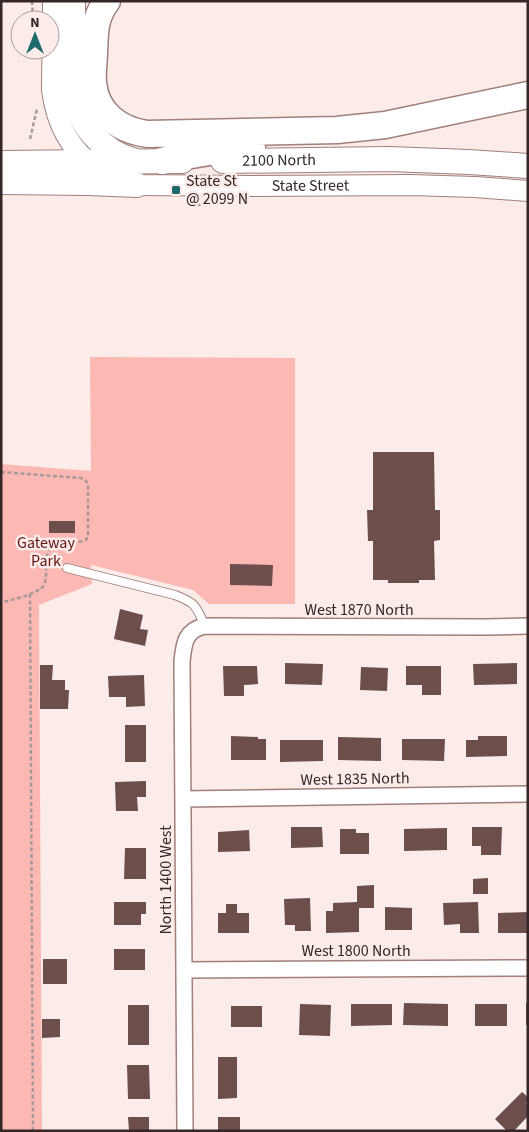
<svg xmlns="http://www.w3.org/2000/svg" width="529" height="1132" font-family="'Source Sans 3',sans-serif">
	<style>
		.green { fill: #fcb8b2 }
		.building { fill: #6c4e4c }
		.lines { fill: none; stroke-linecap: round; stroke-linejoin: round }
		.service-casing { stroke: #a07f7c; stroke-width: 10 }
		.minor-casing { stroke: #a07f7c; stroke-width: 18 }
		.secondary-casing { stroke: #a07f7c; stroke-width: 22 }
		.trunk-casing { stroke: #a07f7c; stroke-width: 26 }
		.motorway-casing { stroke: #a07f7c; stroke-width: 29 }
		.path { stroke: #a79998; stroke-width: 2.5; stroke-dasharray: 4 2.5; stroke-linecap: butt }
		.service { stroke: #fff; stroke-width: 8 }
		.minor { stroke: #fff; stroke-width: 15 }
		.secondary { stroke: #fff; stroke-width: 20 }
		.trunk { stroke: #fff; stroke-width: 24 }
		.motorway { stroke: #fff; stroke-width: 26 }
		.poi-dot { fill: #1e6b6e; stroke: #fbecea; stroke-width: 2 }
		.labels { text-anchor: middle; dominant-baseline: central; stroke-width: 5; stroke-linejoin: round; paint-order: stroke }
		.street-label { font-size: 16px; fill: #342726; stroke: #fbecea }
		.poi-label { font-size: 16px; fill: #342726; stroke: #fbecea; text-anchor: start }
		.park-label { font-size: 16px; fill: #651416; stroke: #fbecea }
	</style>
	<rect width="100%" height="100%" fill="#fbecea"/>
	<path class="green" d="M90,357l205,1v246h-86l-16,-14 -102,-25 1,19 -53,21 3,526h-41v-667l90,7z"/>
	<path class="building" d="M373,452h61l1,58h5v30l-6,1 1,39h-16v3h-31v-3h-15v-39h-5l-1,-31h6z
		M49,521h26v12h-26z
		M230,564l43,1 -1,21 -42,-1z
		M120,609l23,6 -3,14 8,1 -3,16 -31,-7z
		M285,663l38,1 -1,21 -37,-1z
		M517,663v21l-43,1 -1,-21z
		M40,665h13l-1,15h13v10h4l-1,19h-28z
		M223,666h34l1,18 -14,1v11h-20z
		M406,666h35v29h-19v-10h-16z
		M361,667l27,1 -1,23 -27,-1z
		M144,675l1,31 -19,1v-10h-17l-1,-21z
		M125,725h21v37h-21z
		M231,736l27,1v2h8v21h-35z
		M478,736h29v20l-41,1v-17h12z
		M338,737l43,1v23l-43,-1z
		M402,739h43l-1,22 -42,-1z
		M280,740h43v21l-43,1z
		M146,781v16h-9l1,14h-22l-1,-29z
		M291,827h31l1,20 -32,1z
		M472,827h30l-1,28h-20v-9h-9z
		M447,828v22l-43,1v-22z
		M340,829h16v4h13v21h-29z
		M249,830l1,21 -32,1v-20z
		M125,848h21v31h-22z
		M488,878v16h-15v-15z
		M374,885v23h-15v24l-33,1v-22h7v-8l24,-1v-16z
		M310,898l1,33h-16v-6h-10l-1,-26z
		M114,902h32v12h-5v11h-27z
		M478,902l1,31h-19v-9l-16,1 -1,-22z
		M226,904h11v9h12v20h-31v-20h8z
		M385,907l27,1v22h-27z
		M528,912v21h-30v-20z
		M114,949h31v21h-31z
		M43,959h24v25h-24z
		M404,1003l44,1v22l-45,-1z
		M526,1003h2v22h-2z
		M300,1004l31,1 -1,31 -31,-1z
		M351,1004h41v21l-41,1z
		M475,1004h32v22h-32z
		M128,1005h21v40h-21z
		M231,1006h31v21h-31z
		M42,1019h18v18l-18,1z
		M218,1057h19v41l-19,1z
		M127,1065h22l1,34h-22z
		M522,1092l6,5v4l-2,2 2,2v11l-14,15h-7l-12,-12z
		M128,1117h21v14h-20z
		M218,1117h22v14h-22z"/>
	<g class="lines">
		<g class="service-casing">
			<path id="service" d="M67,568l108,27c21,8 21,11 30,31"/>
		</g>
		<g class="minor-casing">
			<path id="minor" d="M183,799l345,-5
				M184,970l344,-2
				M185,1131l-3,-470c2,-18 3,-31 23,-35l281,1 42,-1"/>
		</g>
		<g class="secondary-casing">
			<g id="secondary">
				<path d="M53,1l-1,89c4,32 18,61 45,78"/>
				<path id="s1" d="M123,181l14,4 115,1 159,-1 64,2 53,4"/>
			</g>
		</g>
		<g class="trunk-casing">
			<g id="trunk">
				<path d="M73,1c0,20 0,39 0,58 0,12 -1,24 1,35 5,31 29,58 59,66"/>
				<path id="s2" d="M223,161l166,-2 80,3 59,4"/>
				<path d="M1,163l181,-2"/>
				<path d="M1,182l87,1 49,2"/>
			</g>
		</g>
		<g class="motorway-casing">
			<path id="motorway" d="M107,1c-13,17 -12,31 -13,51 0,10 -2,21 -1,31 3,30 26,47 54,51l190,-4 48,-5 143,-30
				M162,161c30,-7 59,-12 90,-13"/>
		</g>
		<path class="path" d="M32,1l1,19
			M30,139l7,-30
			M190,205h22
			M1,472l80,6 5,3 2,4v50l-2,5c-9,4 -28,3 -34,7 -10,8 -3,28 -8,38 -4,8 -34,16 -43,17
			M30,594l3,537"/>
		<use href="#service" class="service"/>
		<use href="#minor" class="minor"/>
		<use href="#secondary" class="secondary"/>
		<use href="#trunk" class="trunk"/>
		<use href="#motorway" class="motorway"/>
	</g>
	<rect class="poi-dot" x="171" y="185" width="10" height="10" rx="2.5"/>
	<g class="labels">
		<g class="street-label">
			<text stroke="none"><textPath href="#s2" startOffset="56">2100 North</textPath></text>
			<text stroke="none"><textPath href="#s1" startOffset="188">State Street</textPath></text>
			<text x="359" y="610">West 1870 North</text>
			<text transform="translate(355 779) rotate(-1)">West 1835 North</text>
			<text transform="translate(166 880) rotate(-90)">North 1400 West</text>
			<text x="356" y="951">West 1800 North</text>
		</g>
		<g class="poi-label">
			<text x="186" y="181">State St<tspan x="186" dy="18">@ 2099 N</tspan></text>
		</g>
		<g class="park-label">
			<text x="46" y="543">Gateway<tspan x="46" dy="18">Park</tspan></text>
		</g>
	</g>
	<rect width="529" height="1132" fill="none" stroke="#342726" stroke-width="5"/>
	<g transform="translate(35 35)"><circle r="24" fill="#fbecea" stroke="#ab9d9c"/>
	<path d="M0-4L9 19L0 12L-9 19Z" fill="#1e6b6e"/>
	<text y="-8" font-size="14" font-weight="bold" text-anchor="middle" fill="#342726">N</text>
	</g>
</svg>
